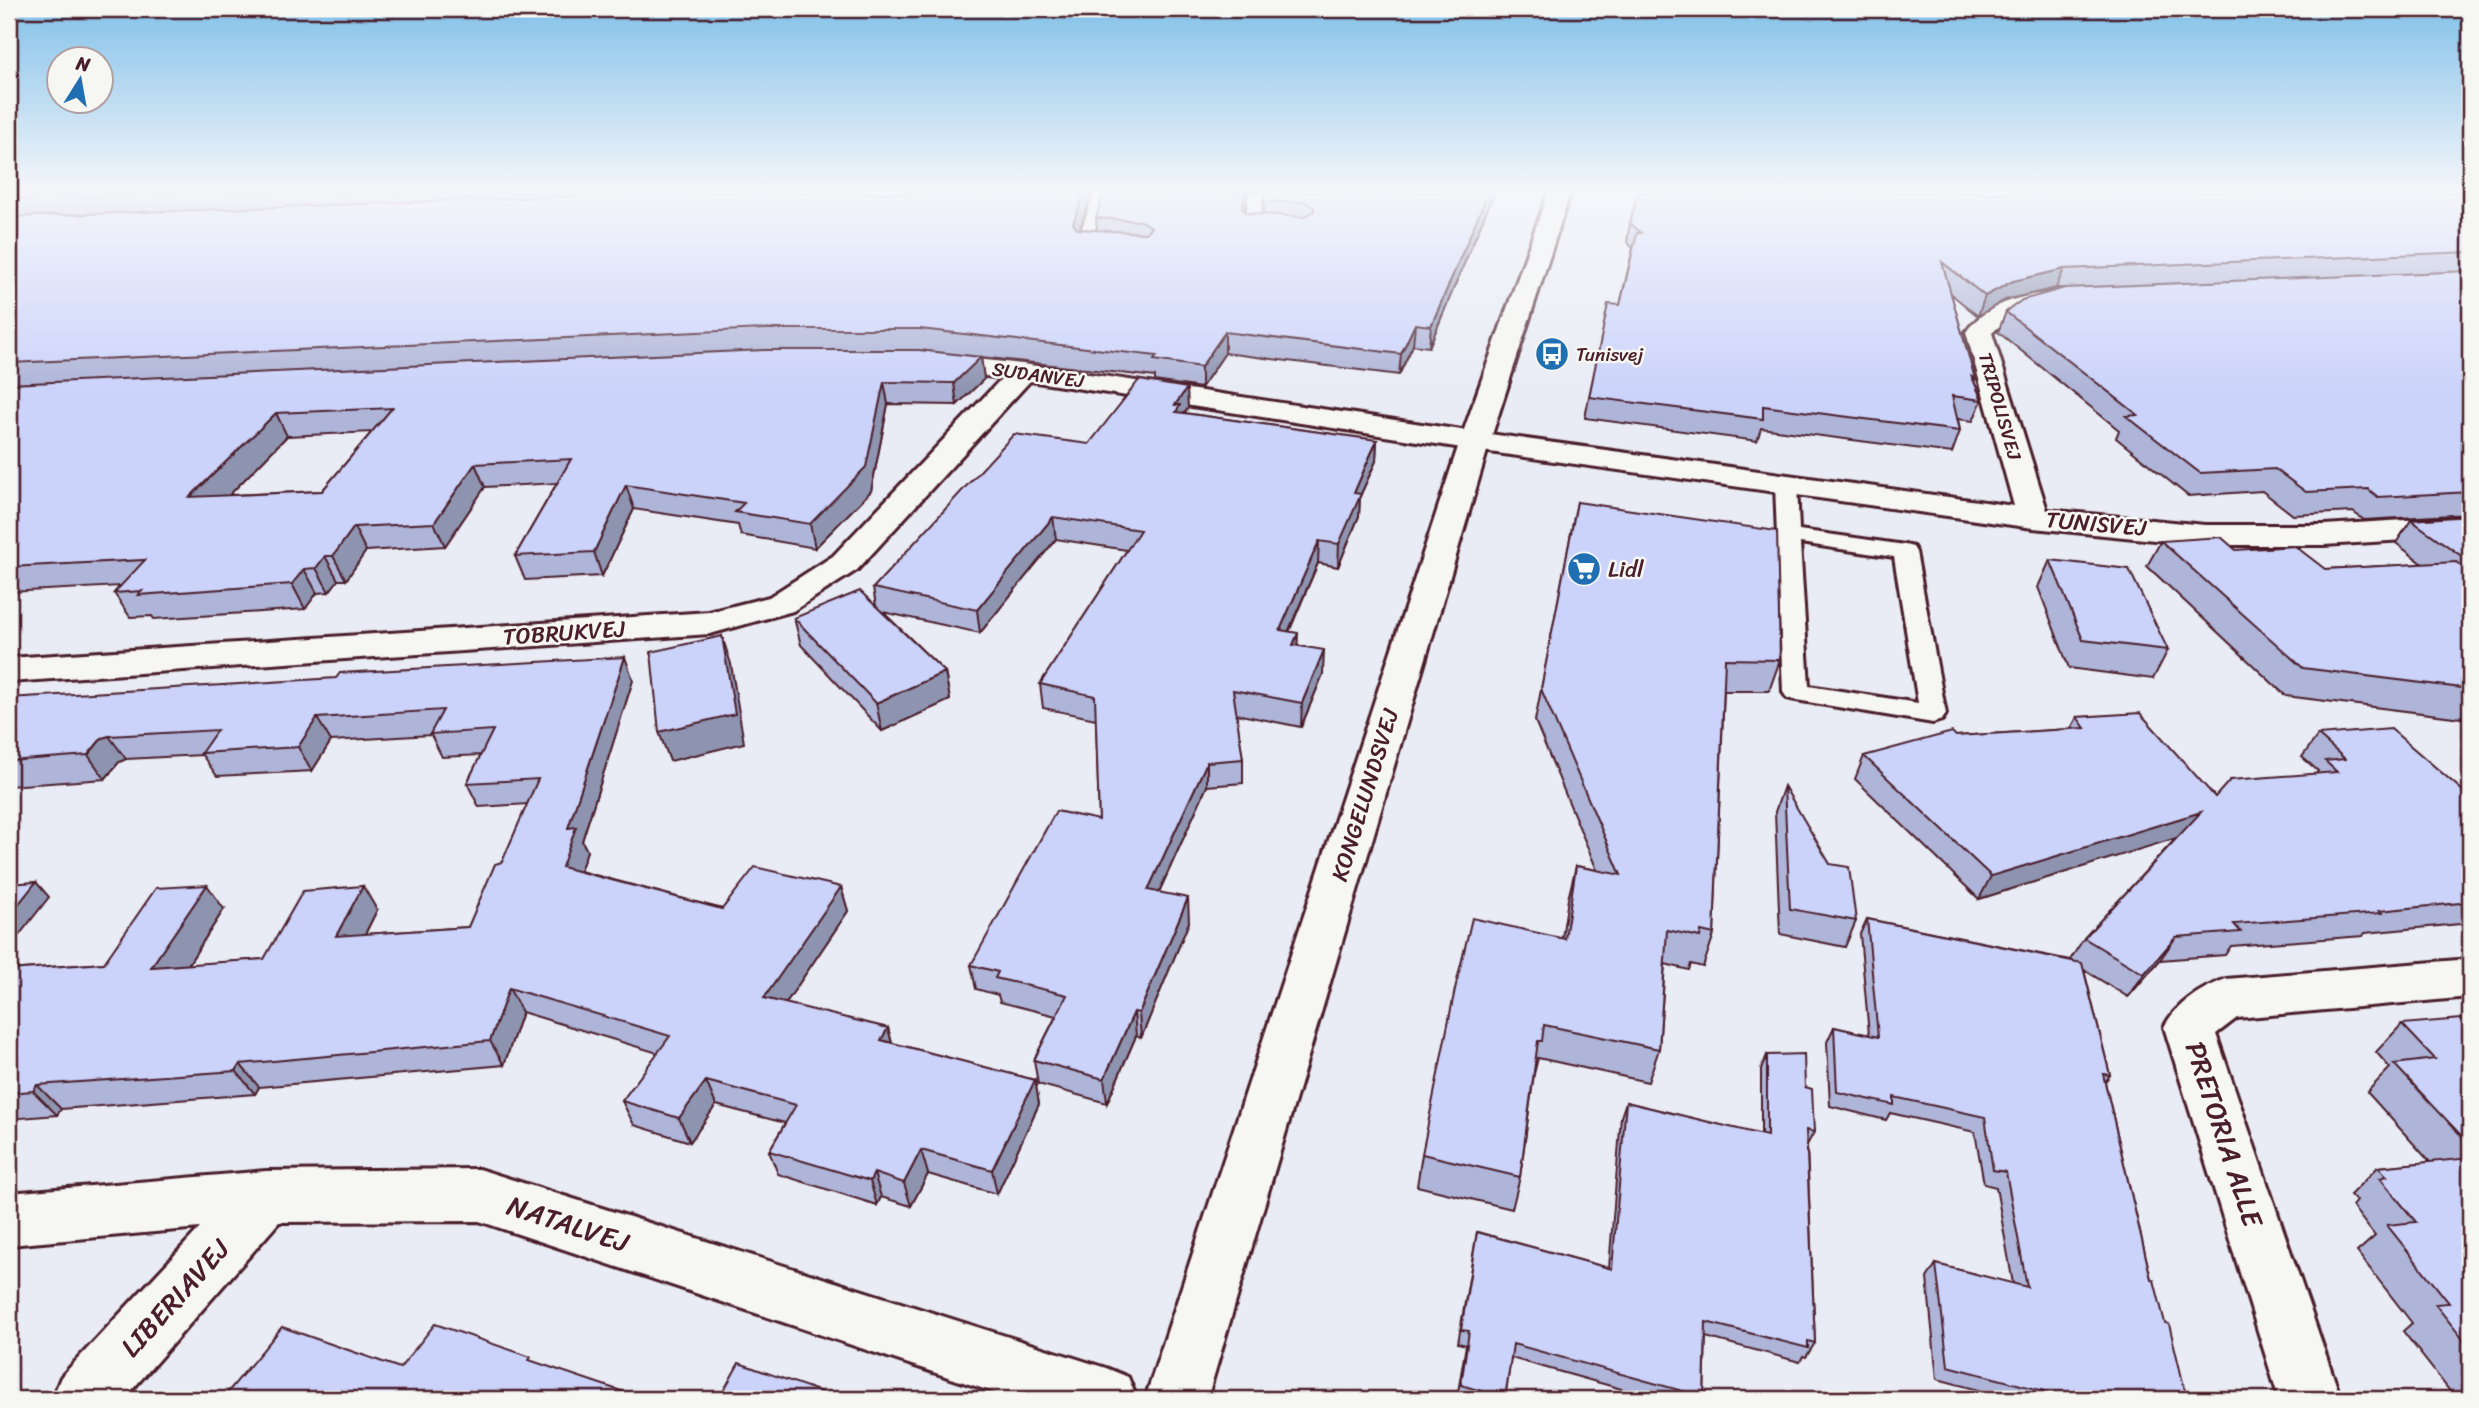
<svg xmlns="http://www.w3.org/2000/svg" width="2479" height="1408" font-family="Sriracha,sans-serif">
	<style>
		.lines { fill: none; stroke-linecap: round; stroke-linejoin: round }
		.service-casing { stroke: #4a1f2b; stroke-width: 6 }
		.minor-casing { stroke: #4a1f2b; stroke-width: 6 }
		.tertiary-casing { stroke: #4a1f2b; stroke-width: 6 }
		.service { fill: #f6f6f2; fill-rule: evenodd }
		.minor { fill: #f6f6f2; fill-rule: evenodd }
		.tertiary { fill: #f6f6f2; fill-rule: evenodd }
		.wall { fill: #afb5d8; stroke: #4a1f2b; stroke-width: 2; fill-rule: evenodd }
		.shaded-wall { fill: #8e94b0; stroke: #4a1f2b; stroke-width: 2 }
		.building { fill: #cbd3fb; stroke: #4a1f2b; stroke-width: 2; fill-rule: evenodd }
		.labels { text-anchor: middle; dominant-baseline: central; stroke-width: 5; stroke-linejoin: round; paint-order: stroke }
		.far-poi-label { font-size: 19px; fill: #4a1f2b; stroke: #f6f6f2; text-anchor: start }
		.far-street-label { font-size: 19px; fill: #4a1f2b; stroke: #f6f6f2 }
		.street-label { font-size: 23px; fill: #4a1f2b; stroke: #f6f6f2 }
		.poi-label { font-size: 23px; fill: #4a1f2b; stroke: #f6f6f2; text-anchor: start }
		.near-street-label { font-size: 28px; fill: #4a1f2b; stroke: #f6f6f2 }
	</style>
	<rect width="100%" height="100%" fill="#e9ecf5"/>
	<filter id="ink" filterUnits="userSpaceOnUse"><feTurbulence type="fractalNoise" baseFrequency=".0143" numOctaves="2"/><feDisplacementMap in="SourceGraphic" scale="14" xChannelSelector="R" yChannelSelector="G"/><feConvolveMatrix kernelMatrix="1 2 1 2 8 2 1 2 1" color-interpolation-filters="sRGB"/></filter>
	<g filter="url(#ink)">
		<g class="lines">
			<g class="service-casing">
				<path id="service" d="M1094,193h14l-14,46 15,2 3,3 -3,3c-9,3 -25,3 -32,-4z
					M1249,193h14l-2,30 16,2 3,3 -3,3 -29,-1 -3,-3z
					M1786,478l7,2 4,4 2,46 106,15 8,2 3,5 30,162 -4,6 -9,3 -137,-23 -9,-2 -4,-6 -8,-208 4,-4zM1800,543l94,14 24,146 -109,-17z"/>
			</g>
			<g class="minor-casing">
				<path id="minor" d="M2059,291l9,2 3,5 -3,5c-28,7 -54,8 -76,30l55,177 158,15h119l146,-9v20l-146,9h-119l-172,-17 -558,-78 -445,-69 -173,189 -64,41 -83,23 -701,48v-24l700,-46 60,-15 64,-41 169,-178 -81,-10 -4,-6 4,-6 9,-2 93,10 452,68 539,74 -48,-174c21,-30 59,-37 93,-41z
					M2470,959v38l-233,21 -21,16 125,365h-62l-115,-372c12,-23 37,-39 62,-48z
					M479,1169l627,199 22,9 9,22h-123l-535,-178 -200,1 -155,177h-72l9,-22 139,-149 -191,17v-52l257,-22z"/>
			</g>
			<g class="tertiary-casing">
				<path id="tertiary" d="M1548,193h22l-80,248 -283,958h-62l315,-958z"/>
			</g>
			<use href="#service" class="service"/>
			<use href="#minor" class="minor"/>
			<use href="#tertiary" class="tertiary"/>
		</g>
		<path class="wall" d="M9,193h1083l-13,36 18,1 -1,-12 151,-25 -2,18 1,2 18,1v-21h230l-65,154 -16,-2 -14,30 -174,-22 -24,35 -46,-7v-4l-174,-20 3,22 -27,26 -69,-1 -17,87 -56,57 -74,-13 -3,-10 -104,-16 -32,67 -77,4 -10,-24 42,-73 -72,4 -40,59 -79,5 -20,29h-8l-9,12 -12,1 -12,16 -151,10 -2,-3 -22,1 -16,-24 6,-7 -111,6zM372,432l-50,59 -93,4 58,-59z
			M2470,193v321l-106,6 -11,-8 -60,3 -31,-24 -74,5 -72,-58 3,-8 -121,-98 8,-20 58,-24h-8l-51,12 -27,16 -27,-22 24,85 -1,2 8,19 -9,21 -15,-2 2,12 -8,22 -191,-25 -4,13 -172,-23 4,-21 31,-92 13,-57 -6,-6 3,-19z
			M1188,408l-4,5 193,27 -1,21 -16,35 -1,20 -21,51 -20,-4 -29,69 9,14 25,28 -22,53 -65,-13 7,45v24l-36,3 -48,106 30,30 -48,116 -5,-2 -29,67 -69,-19 -4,-24 22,-44 -56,-14 -2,-7 -22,-6 -5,-24 128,-145 -3,-101 -53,-11 -3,-24 87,-134 -71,-11 -76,94 -97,-21 62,60 5,28 -68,31 -81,-86 -7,-27 82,-12 -3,-18z
			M1577,502l203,158 -11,31h-45l-10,243 -11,33 -12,-3 -2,6 -24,-6 -6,85 -11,33 -110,-24 -4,16 -14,103 -8,32 -95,-23 5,-32 140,-216 6,-39 8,-33 21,4 -62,-149z
			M2470,516v203l-184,-23 -139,-130 14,-25 75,9 89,19 98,-5 -27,-21 15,-23z
			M2050,560l118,90 -15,29 -84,-11 -31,-81z
			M633,680l-51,161 5,10 -7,20 142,38 119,-22 7,24 -63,93 103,24 4,15 143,37 4,24 -42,90 -69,-20 -17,32 -30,-9 -4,8 -99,-31 -9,-23 16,-28 -69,-18 -26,37 -56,-17 -12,-24 36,-48 -136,-41 -18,53 -245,22 -4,7 -194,15 -4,6 -48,4v-149l95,-7 120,-54 -36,56 76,-6 113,-49 -12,24 103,-7 34,-65 26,-58 -49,3 -12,-24 14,-28 -39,2 -11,-22 -100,6 -19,30 -95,5 -15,-21 -76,4 -7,3 -14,17 -96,7v-88z
			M2077,717l138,80 101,-23 2,-3 -16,-14 16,-22 152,62v126l-105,10 -2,3 -132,10 -6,9 -65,5 -32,37 -44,-27 26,105 -5,7 46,197 36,120h-174l-76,-20 -10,-101 9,-14 77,20 -17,-97 -12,-3 -9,-52 -85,-19 -4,7 -56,-14 -3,-64 7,-15 35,8 -9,-101 7,-15 203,41 14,-22 93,-101 -198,62 -124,-120 9,-23 92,-20 115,-7z
			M1784,786l72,135 -11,26 -65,-13 -5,-122z
			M2402,1024l68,5v370h-14l-53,-68 9,-8 -55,-71 18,-16 -23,-30 4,-5 -6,-6 28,-28 52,-5 -63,-70 23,-24 -14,-16z
			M1767,1055l38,32 9,45 -7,13 8,198 -9,14 -3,-1 -3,6 -94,-25 -2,60v2h-47l-146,-41 -6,41 -48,-1 9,-53 -8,-2 19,-111 132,36 12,-151 5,-15 135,33v-65z"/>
		<path class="shaded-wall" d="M1084,193h8l-17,49 -2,-19z
			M1245,193h2l-5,34v-19z
			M1488,193h6l-65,154 2,-21z
			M2064,269l-8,19 -51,12 -27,16 7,-20 28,-15z
			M1415,324l-2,21 -14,30 2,-21z
			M1225,332v21l-24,35v-21z
			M981,357l3,22 -27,26 -3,-22z
			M884,382l4,22 -17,87 -56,57 -5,-24z
			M1187,388l1,20 -7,10 -5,15 -1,-28z
			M276,413l11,23 -83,85 -14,-24z
			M1377,440l-1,21 -16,35 -1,20 -21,51 1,-23 15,-51z
			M475,464l10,23 -40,59 -11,-23z
			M626,485l8,24 -32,67 -8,-24z
			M1053,517l3,22 -76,94 -3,-23z
			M354,527l12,24 -20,29 -13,-24z
			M1319,541l-1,22 -39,90 1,-23z
			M325,556l13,24 -9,12 -13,-24z
			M304,569l13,24 -12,16 -13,-25z
			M1298,633l-1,24 -4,-12z
			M722,636l9,28 13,79 -74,18 -11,-29z
			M1324,650l-1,24 -22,53 1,-24z
			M625,657l8,23 -51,161 5,10 -14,40 -11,-24 6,-39z
			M945,672l5,28 -68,31 -6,-28z
			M317,718l14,23 -19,30 -14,-24z
			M109,736l17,23 -7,3 -14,17 -17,-24 14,-17z
			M1207,762v24l-58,128 -1,-24z
			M2201,812l-15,23 -207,64 12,-23z
			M36,882l13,15 -40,51v-32z
			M207,885l17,24 -53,82 -20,-24z
			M363,886l14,24 -25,50 -16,-24z
			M841,887l7,24 -75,111 -9,-24z
			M1188,898l1,24 -48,116 -2,-25z
			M2176,937l-16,23 -32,37 16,-23z
			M509,988l13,24 -18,53 -14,-24z
			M1134,1012l2,24 -29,67 -3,-24z
			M888,1028l6,24 -13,-12z
			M240,1064l19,23 -4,7 -19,-23z
			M1035,1080l4,24 -42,90 -5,-24z
			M706,1081l10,24 -26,37 -11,-24z
			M37,1085l24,24 -4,6 -24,-24z
			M921,1150l7,24 -17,32 -7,-23z
			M874,1173l7,24 -4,8 -7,-24z"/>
		<path class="building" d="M9,193h169l-169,6z
			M652,193h432l-11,30 4,6 69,4 5,-6 -10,-6 -45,-3 8,-25h141l-3,15 4,5 58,4 10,-6v-4l-9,-5h-41v-9h224l-57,133 -16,-2 -14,30 -176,-22 -24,35 -47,-7 3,-4 -237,-27h-156l-755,34v-146z
			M1638,193h832v59l-406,17 -51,12 -28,15 -43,-34 33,117 -3,-2 10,23 -30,-4 8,35 -197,-25v13l-174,-22 19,-93 12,1 17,-72h4l-11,-10z
			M2470,271v221l-92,5 -10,-8 -62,3 -31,-23 -75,4 -74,-57 12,-1 -132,-103 16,-12 43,-12z
			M764,350h155l62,7 -27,26 -70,-1 -18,85 -56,57 -75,-12 9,-9 -118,-18 -32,67 -79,4 56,-97 -96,5 -41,59 -80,4 -21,29h-8l-9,12 -12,1 -12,15 -154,11 4,-4 -28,2 31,-33 -136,7v-183zM392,408l-70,83 -132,6 86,-84z
			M1139,380l48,8 -12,17h5l-4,7 201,28 -23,53 7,1 -22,50 -20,-3 -39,89 18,3 -5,12 31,5 -22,53 -69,-13 10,69 -36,3 -59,128 40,8 -49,115 -5,-1 -30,67 -70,-19 33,-65 -72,-17 3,-6 -27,-7 85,-154 43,9 -4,-124 -55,-12 100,-154 -87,-13 -76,93 -104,-22 141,-154 75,10z
			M1577,502l200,29 3,129 -55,-1 -11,275 -13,-3 -1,6 -33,-7 -8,119 -115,-24 -2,16h-4l-18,136 -98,-23 33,-165 17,-71 93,21 11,-73 45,9 -80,-186z
			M2470,516v46l-59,-42z
			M2221,537l15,13 59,-4 30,23 131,-7 14,10v117l-167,-21 -142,-127z
			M2050,560l79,9 39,81 -85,-10z
			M860,591l85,81 -69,31 -82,-85z
			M722,636l13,78 -76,18 -8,-80z
			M625,657l-57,171 8,-1 -14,40 160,42 33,-42 86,20 -77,111 124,30 -7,12 154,40 -43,90 -71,-20 -17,33 -30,-10 -4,8 -101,-30 27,-46 -90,-24 -27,37 -57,-17 48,-65 -161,-48 -19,53 -250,23 -4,7 -199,14 -4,6 -24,2v-123l95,-7 52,-75 51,-3 -56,82 113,-8 39,-68 60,-5 -27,50 132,-9 27,-63 7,-2 36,-83 -71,4 26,-53 -63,4 13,-24 -126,8 -19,29 -97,6 16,-23 -108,6 -7,2 -14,17 -79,6v-63l327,-20 4,-5z
			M2140,713l75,84 15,-17 107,-8 -12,-11 20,-2 -27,-24 73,-6 79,68v105l-91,9 3,2 -148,11 7,8 -65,5 -32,37 -60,-36 117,-126 -210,64 -127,-120 88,-24 4,4 129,-8 -8,-11z
			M1784,786l46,78 19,3 7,54 -66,-12z
			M36,882l-27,34v-32z
			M1867,919l215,44 28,112 -7,-1 48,205 3,1 11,43 4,1 18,75h-112l-127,-33 -12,-102 91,23 -21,-115 -13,-2 -8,-53 -91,-20v8l-57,-13 -3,-65 44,10z
			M2461,1019l9,10v116l-76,-81 41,-5 -33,-35z
			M1804,1054l1,33 7,2 2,43 -8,-2 9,213 -7,-2v7l-102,-26 -2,75 -191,-53 -8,54 -44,-13 8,-54 -8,-1 16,-98 135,37 14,-167 141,34v-81z
			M2470,1158v190l-35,-44 14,-1 -62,-78 29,-3 -36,-44 7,-2 -9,-9z
			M435,1324l96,33 -2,3 116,39h-423l60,-72 118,41z
			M739,1363l91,32 -2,4h-109z"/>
	</g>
	<linearGradient id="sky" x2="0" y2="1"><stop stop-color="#82c1e9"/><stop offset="0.49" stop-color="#f5f6fa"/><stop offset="1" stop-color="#f5f6fa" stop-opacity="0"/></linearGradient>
	<rect width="2479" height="390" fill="url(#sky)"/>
	<defs>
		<g id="bus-disc" transform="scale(1.75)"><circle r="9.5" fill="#1f6fb2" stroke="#f6f6f2"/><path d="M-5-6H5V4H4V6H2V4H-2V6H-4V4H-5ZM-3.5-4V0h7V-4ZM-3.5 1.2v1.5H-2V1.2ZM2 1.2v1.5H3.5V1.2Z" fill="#fff"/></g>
		<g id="supermarket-disc" transform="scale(1.75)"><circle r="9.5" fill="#1f6fb2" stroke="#f6f6f2"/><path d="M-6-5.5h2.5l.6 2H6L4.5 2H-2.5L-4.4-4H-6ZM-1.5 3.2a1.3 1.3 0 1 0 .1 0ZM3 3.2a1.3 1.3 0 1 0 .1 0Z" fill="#fff"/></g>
	</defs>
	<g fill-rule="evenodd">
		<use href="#bus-disc" x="1552" y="354"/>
		<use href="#supermarket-disc" x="1584" y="569"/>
	</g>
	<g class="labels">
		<g class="far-poi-label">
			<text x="1576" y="354">Tunisvej</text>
		</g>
		<g class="far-street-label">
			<text transform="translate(1038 375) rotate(8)">SUDANVEJ</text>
			<text transform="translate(2000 406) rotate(74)">TRIPOLISVEJ</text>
		</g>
		<g class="street-label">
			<text transform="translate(2096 524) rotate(5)">TUNISVEJ</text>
			<text transform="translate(564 633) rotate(-4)">TOBRUKVEJ</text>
			<text transform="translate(1365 795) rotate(-73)">KONGELUNDSVEJ</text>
		</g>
		<g class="poi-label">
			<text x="1608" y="569">Lidl</text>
		</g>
		<g class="near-street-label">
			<text transform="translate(2224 1134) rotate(72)">PRETORIA ALLE</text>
			<text transform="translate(568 1224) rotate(18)">NATALVEJ</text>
			<text transform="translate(175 1298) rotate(-48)">LIBERIAVEJ</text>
		</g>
	</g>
	<rect width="2479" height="1408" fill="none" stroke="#f6f6f2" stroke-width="35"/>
	<rect x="18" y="18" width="2444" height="1373" fill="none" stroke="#4a1f2b" stroke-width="2.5" filter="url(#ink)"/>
	<g transform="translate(80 80) rotate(11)"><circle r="33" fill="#f6f6f2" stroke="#b1a0a2" stroke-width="2"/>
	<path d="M0-5L12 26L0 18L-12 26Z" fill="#1f6fb2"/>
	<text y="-10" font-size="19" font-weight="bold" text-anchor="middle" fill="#4a1f2b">N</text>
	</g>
</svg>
